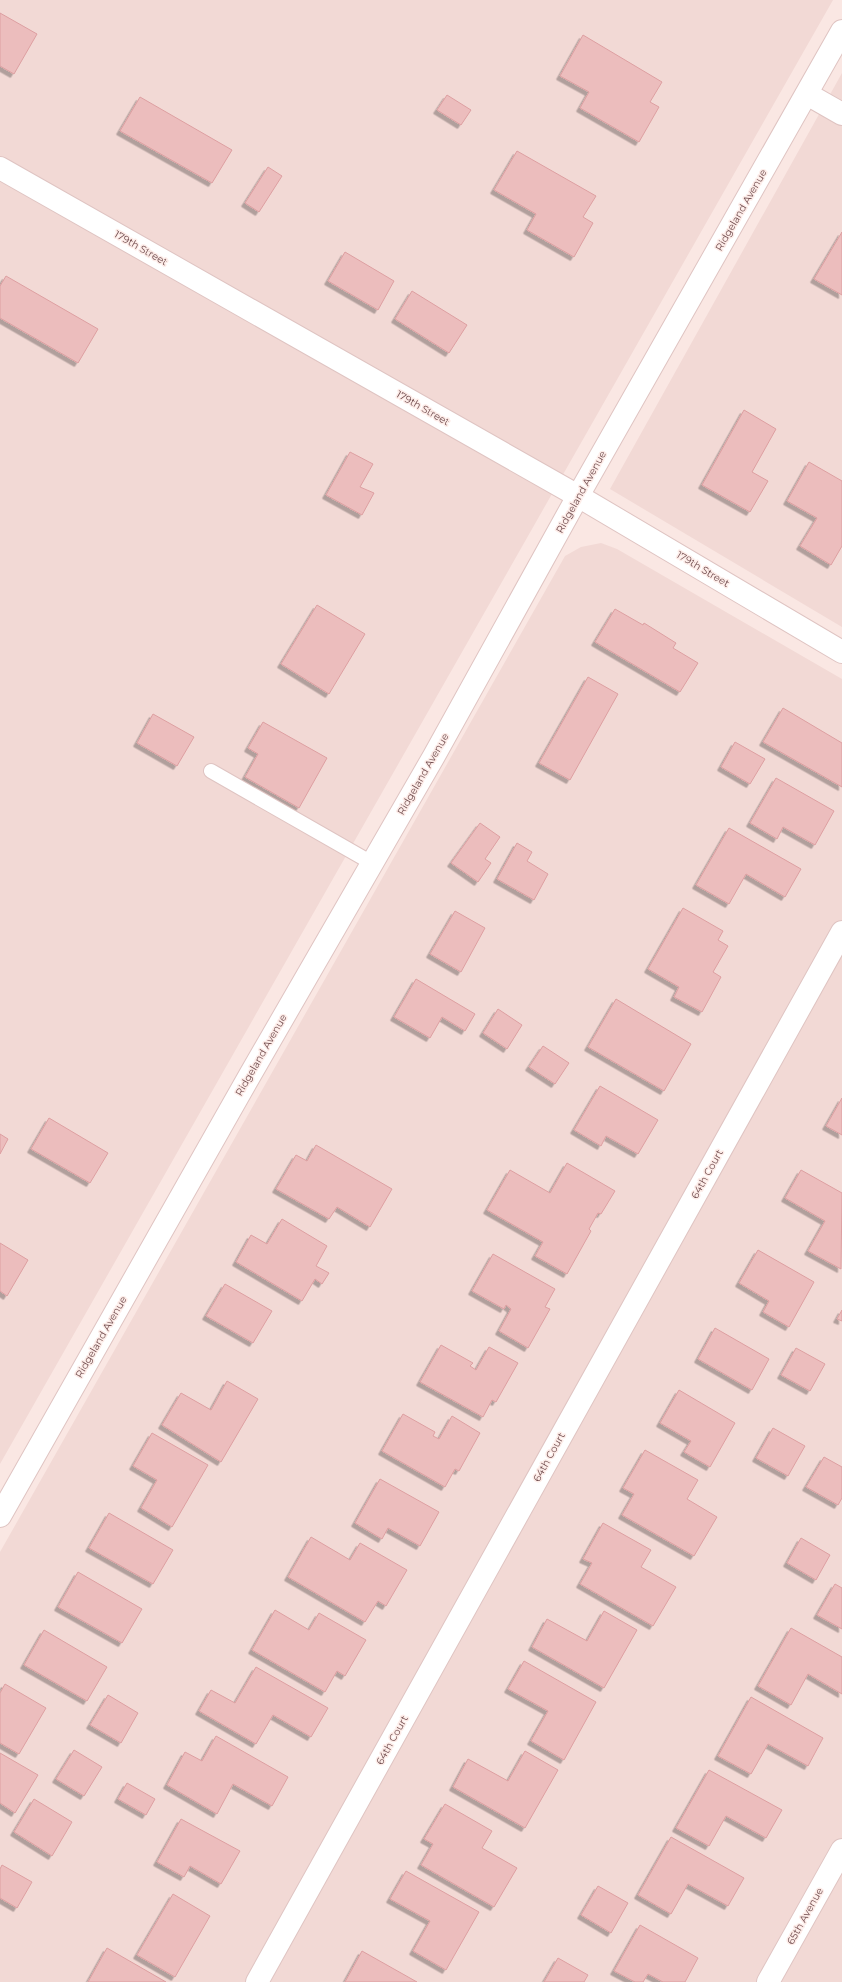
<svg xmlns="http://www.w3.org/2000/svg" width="842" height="1982" font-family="Montserrat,sans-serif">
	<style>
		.residential { fill: #f2d9d5 }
		.building { fill: #ecbdbd; stroke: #dd9fa1; filter: url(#shadow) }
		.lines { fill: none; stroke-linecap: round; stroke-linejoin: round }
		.service-casing { stroke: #dfc4c2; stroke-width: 16 }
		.minor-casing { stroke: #dfc4c2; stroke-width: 24 }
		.tertiary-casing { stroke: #dfc4c2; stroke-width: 24 }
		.service { stroke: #fff; stroke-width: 14 }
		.minor { stroke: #fff; stroke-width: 22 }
		.tertiary { stroke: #fff; stroke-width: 22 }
		.labels { text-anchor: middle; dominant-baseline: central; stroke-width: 3; stroke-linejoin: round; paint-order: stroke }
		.street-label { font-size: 10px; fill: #6f4b4d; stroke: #fdece8 }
	</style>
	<defs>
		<filter id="shadow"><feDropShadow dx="-3.5" dy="3.5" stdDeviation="0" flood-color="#0004"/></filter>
	</defs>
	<rect width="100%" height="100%" fill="#fae7e3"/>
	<path class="residential" d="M0,0h833l-833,1464z
		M842,73v554l-232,-138z
		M601,543l16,6 225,130v1303h-842v-430l565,-996 16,-9z"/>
	<path class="building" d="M0,13l37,21 -23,40 -14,-8z
		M583,35l79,47 -12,20 9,5 -20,35 -59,-34 9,-16 -29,-16z
		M447,95l24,15 -10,15 -24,-15z
		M140,97l92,53 -20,33 -92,-52z
		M517,151l79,45 -13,21 10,6 -19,34 -47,-27 9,-16 -42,-24z
		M268,167l14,9 -23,36 -14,-9z
		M842,232v63l-28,-16z
		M345,252l49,29 -16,29 -50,-29z
		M6,276l92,53 -20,34 -78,-45v-32z
		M412,291l55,34 -18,28 -54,-34z
		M744,410l32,19 -24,43 16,9 -18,31 -48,-27z
		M350,452l23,12 -13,23 14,6 -12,22 -36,-20z
		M809,462l33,19v65l-11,19 -31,-19 17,-28 -30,-17z
		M317,605l48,29 -36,60 -48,-30z
		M615,609l28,16 1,-2 32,20 -3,5 25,15 -18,29 -85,-50z
		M588,677l30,17 -48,86 -31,-17z
		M783,708l59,35v44l-79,-45z
		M153,714l41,23 -17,29 -40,-23z
		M263,722l64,36 -28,50 -54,-31 13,-23 -10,-6z
		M735,742l30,17 -15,25 -29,-17z
		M776,778l58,33 -19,34 -32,-18 -6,12 -27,-16z
		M480,823l20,14 -15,22 6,4 -13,19 -27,-19z
		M729,828l72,41 -16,28 -39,-23 -17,30 -33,-19z
		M517,843l15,9 -5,9 21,13 -14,26 -37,-21z
		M683,908l40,23 -5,9 10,6 -15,26 8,5 -19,35 -28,-15 5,-10 -31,-18z
		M455,911l30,17 -24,44 -31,-18z
		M416,979l59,35 -10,17 -23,-14 -12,21 -36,-21z
		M616,999l75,45 -27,47 -76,-44z
		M498,1009l24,16 -15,24 -24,-16z
		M543,1046l26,17 -14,21 -26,-17z
		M600,1086l58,34 -20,34 -32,-18 -5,10 -27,-16z
		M842,1098v37l-16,-9z
		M49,1118l59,35 -18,30 -59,-34z
		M0,1134l8,5 -8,15z
		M316,1145l76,44 -22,38 -33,-20 -8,12 -53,-30 20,-34 11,6z
		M567,1163l48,28 -14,23 -3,-1 -9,16 2,2 -24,43 -32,-18 8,-14 -56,-32 23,-40 40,23z
		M801,1170l41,23 -1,76 -33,-18 17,-30 -40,-23z
		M282,1219l45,27 -11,20 13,7 -7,11 -7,-5 -13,22 -66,-39 15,-27 16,9z
		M0,1243l28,17 -21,36 -7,-5z
		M758,1250l56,32 -25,45 -26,-15 6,-11 -30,-18z
		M493,1254l62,35 -10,18 5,2 -22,39 -29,-17 12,-22 -5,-4 -2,4 -32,-18z
		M225,1284l47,27 -19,32 -47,-27z
		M842,1310v11l-5,-2z
		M715,1328l54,31 -17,31 -54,-31z
		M441,1345l32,18 -3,3 6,4 13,-23 29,16 -22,39 -4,-2 -9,17 -63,-35z
		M796,1348l29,16 -15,27 -29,-16z
		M227,1381l31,18 -37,63 -59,-37 19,-32 30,17z
		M679,1390l56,33 -25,44 -26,-15 7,-11 -31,-18z
		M403,1414l32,18 -2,4 6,3 13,-23 28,17 -21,38 -4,-2 -10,18 -63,-36z
		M773,1428l32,18 -17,30 -32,-18z
		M152,1433l56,32 -36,62 -31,-19 16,-28 -24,-14z
		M645,1450l53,30 -11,19 30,18 -23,39 -72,-41 12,-21 -11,-6z
		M824,1457l18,10v31l-4,7 -32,-18z
		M380,1479l59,33 -19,34 -32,-18 -6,11 -27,-16z
		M109,1513l64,37 -20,34 -64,-36z
		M603,1523l48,27 -10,17 35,20 -23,39 -73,-42 12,-21 -9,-4z
		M311,1537l39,23 10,-17 47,27 -21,36 -8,-5 -13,21 -77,-45z
		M801,1538l29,17 -14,25 -29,-17z
		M78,1572l64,37 -20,34 -64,-36z
		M835,1584l7,4v41l-25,-14z
		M275,1610l34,20 10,-17 47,27 -21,36 -8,-5 -12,21 -73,-42z
		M604,1611l33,19 -33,58 -72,-41 15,-28 40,22z
		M791,1628l51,29v37l-34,-20 -17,31 -33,-19z
		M44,1630l63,37 -20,34 -63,-36z
		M524,1661l72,41 -32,58 -33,-19 17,-30 -40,-22z
		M256,1667l72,41 -17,29 -38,-22 -17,29 -57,-33 12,-21 24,13z
		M5,1684l41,24 -27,46 -19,-11v-50z
		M108,1695l30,18 -17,30 -31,-18z
		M751,1697l72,41 -15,28 -40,-22 -17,30 -33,-18z
		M216,1736l72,41 -16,29 -39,-22 -16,30 -50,-29 18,-33 17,9z
		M74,1750l28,17 -18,29 -28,-17z
		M525,1751l33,19 -33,58 -72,-41 15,-28 40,22z
		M0,1753l38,22 -23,38 -15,-10z
		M709,1770l73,40 -16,28 -40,-22 -17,30 -33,-18z
		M127,1783l28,16 -9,16 -28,-16z
		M34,1799l38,23 -20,34 -38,-24z
		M445,1804l47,27 -10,17 35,20 -23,39 -73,-42 12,-21 -9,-5z
		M181,1819l59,32 -19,33 -31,-18 -6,11 -27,-15z
		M671,1837l73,41 -16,28 -40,-22 -17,30 -33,-19z
		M2,1865l30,17 -15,26 -17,-10v-29z
		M406,1871l73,41 -33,58 -33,-19 17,-30 -40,-22z
		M598,1886l30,17 -17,30 -30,-18z
		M173,1894l37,22 -35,61 -38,-22z
		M640,1925l58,33 -13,24h-22l-15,-8 -5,8h-8l-21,-11z
		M107,1948l59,34h-78z
		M362,1951l55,31h-72z
		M558,1958l30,17 -4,7h-40z"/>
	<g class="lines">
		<g class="service-casing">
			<path id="service" d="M211,771l161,92"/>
		</g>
		<g class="minor-casing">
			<path id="minor" d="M807,94l35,20
				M0,168l578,328 264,156
				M257,1982l585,-1050
				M768,1982l74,-132"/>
		</g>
		<g class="tertiary-casing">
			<path id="tertiary" d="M0,1516l250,-441 184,-319 144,-260 264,-465"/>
		</g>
		<use href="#service" class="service"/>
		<use href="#minor" class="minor"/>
		<use href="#tertiary" class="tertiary"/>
	</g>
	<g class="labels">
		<g class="street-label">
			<text transform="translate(741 210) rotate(-60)">Ridgeland Avenue</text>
			<text transform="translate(141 248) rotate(30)">179th Street</text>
			<text transform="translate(423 408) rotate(30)">179th Street</text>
			<text transform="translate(581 492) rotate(-61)">Ridgeland Avenue</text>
			<text transform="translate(703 569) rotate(31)">179th Street</text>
			<text transform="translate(423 774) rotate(-60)">Ridgeland Avenue</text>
			<text transform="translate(261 1055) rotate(-60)">Ridgeland Avenue</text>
			<text transform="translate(707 1174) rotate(-61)">64th Court</text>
			<text transform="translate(101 1337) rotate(-60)">Ridgeland Avenue</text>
			<text transform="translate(549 1457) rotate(-61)">64th Court</text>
			<text transform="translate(392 1740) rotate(-61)">64th Court</text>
			<text transform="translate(805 1916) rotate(-61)">65th Avenue</text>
		</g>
	</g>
</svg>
